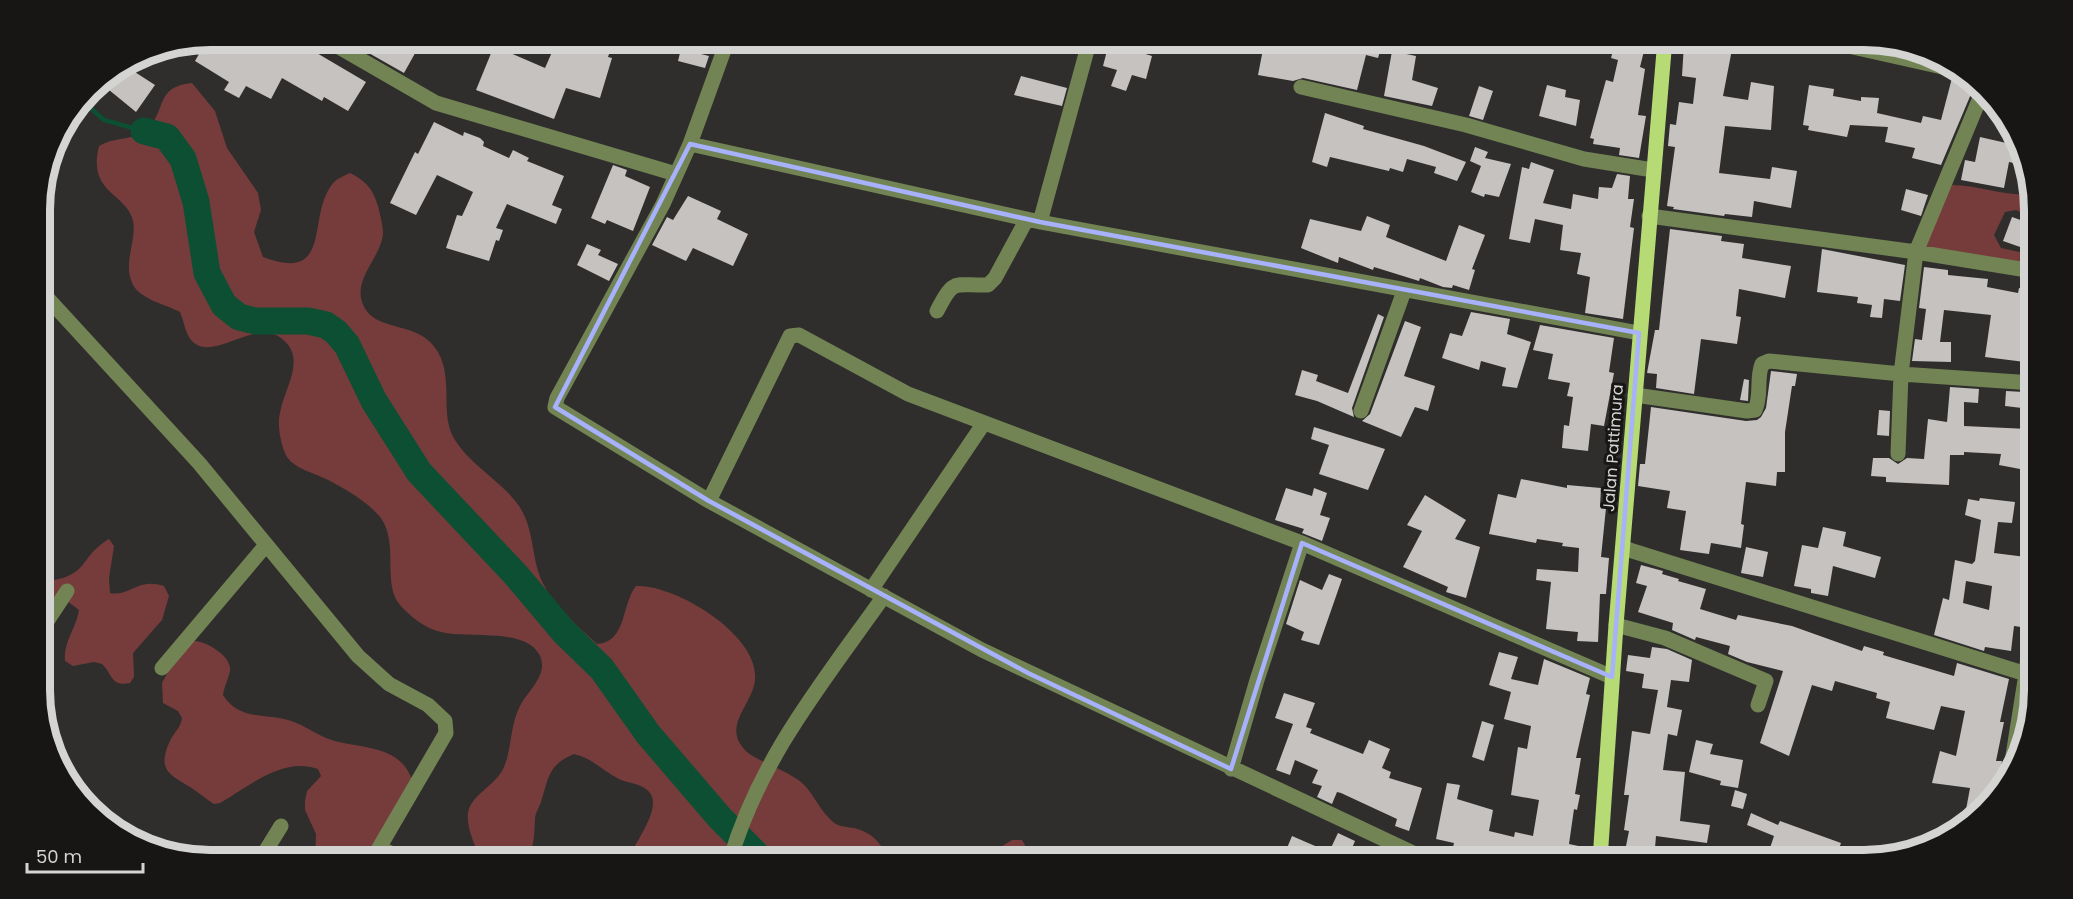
<svg xmlns="http://www.w3.org/2000/svg" width="2073" height="899" font-family="Poppins,sans-serif">
	<style>
		.green { fill: #763c3b }
		.lines { fill: none; stroke-linecap: round; stroke-linejoin: round }
		.stream { stroke: #0c4f33; stroke-width: 4.5 }
		.river { stroke: #0c4f33; stroke-width: 27 }
		.building { fill: #c5c2c0; fill-rule: evenodd }
		.minor { stroke: #728454; stroke-width: 15 }
		.major { stroke: #b6da74; stroke-width: 15 }
		.marked { fill: none; stroke: #a7b1fc; stroke-width: 4.5; stroke-linejoin: round }
		.labels { text-anchor: middle; dominant-baseline: central; stroke-width: 6; stroke-linejoin: round; paint-order: stroke }
		.street-label { font-size: 16px; fill: #d4d4d2; stroke: #171615 }
		.rim { fill: none; stroke: #d4d4d2; stroke-width: 8 }
	</style>
	<rect width="100%" height="100%" fill="#2f2e2c"/>
	<path class="green" d="M192,83l23,28 12,37 31,45 3,17 -7,22 9,25c72,27 42,-42 71,-75 4,-4 10,-6 16,-9 16,8 23,16 28,33 2,9 5,19 5,27 -1,23 -29,44 -21,69 11,33 57,16 76,50 16,29 1,63 17,88 16,26 47,41 64,66 17,25 11,55 26,81 11,22 34,40 52,57 30,-2 24,-39 39,-58 39,-2 124,49 119,94 -3,26 -34,46 -9,71 9,9 40,19 55,31 13,11 20,32 35,42 5,3 12,3 18,4 19,5 27,15 35,32h-261c6,-18 39,-56 18,-71 -8,-6 -19,-6 -27,-10 -16,-8 -27,-21 -45,-25 -26,11 -25,23 -33,48 -2,6 -6,11 -6,17 -1,16 0,27 -9,41h-44c-7,-12 -16,-34 -14,-47 3,-19 29,-28 36,-46 8,-19 6,-42 16,-61 8,-16 30,-32 19,-52 -16,-27 -72,-15 -98,-22 -17,-4 -30,-15 -41,-27 -18,-21 -1,-61 -19,-87 -12,-15 -35,-29 -51,-37 -14,-8 -34,-11 -43,-24 -3,-5 -5,-12 -6,-17 -2,-8 -3,-20 -1,-27 4,-25 28,-55 1,-75 -28,-22 -77,34 -94,-5 -3,-7 -4,-14 -7,-21 -15,-8 -38,-12 -47,-27 -11,-22 4,-43 0,-64 -6,-28 -46,-27 -34,-75 14,-9 30,-5 44,-14 26,-18 9,-45 49,-49z
		M1952,185c27,0 53,12 81,9v24l-17,-8 -11,2 -11,23 7,13 23,5 9,-29v47l-117,-19z
		M40,473c24,12 12,45 0,62z
		M109,539l5,7 -5,32 1,15c20,4 27,-16 54,-7l5,10 -7,24 -29,33 1,24 -4,6c-19,4 -17,-8 -28,-19l-8,-2 -21,4 -8,-5c-2,-19 11,-32 14,-51l-12,-9 -27,34v-53c52,-5 36,-23 69,-43z
		M195,641c12,1 37,15 35,30 -2,9 -6,16 -7,24 15,24 38,19 61,24 16,3 28,13 42,19 31,12 73,4 86,42l-40,80h-57l1,-26 -11,-24v-9l2,-10 14,-15 -3,-7c-35,-13 -70,18 -98,34l-6,1c-8,-5 -16,-12 -24,-17 -19,-12 -33,-16 -21,-44 4,-10 12,-15 13,-25l-4,-7 -15,-8 -1,-20 21,-40z
		M1012,840h10l5,9 -2,11h-32l6,-12z"/>
	<g class="lines">
		<path class="stream" d="M82,100l22,20 40,11"/>
		<path class="river" d="M144,131l23,6 16,22 13,43 11,71 17,32 15,12 16,4h53l18,4 10,7 11,13 27,56 45,71 97,103 48,57 38,37 46,65 72,84 42,42"/>
	</g>
	<path class="building" d="M236,39h57l73,43 -18,29 -24,-14 -2,4 -40,-23 -11,21 -25,-13 -7,12 -15,-8 5,-8 -34,-21 11,-19 21,12z
		M373,39h50l-19,34 -37,-21z
		M600,39h14l-6,18 4,1 -12,40 -34,-10 -12,31 -78,-29 18,-44 51,22 11,-25 39,11z
		M1110,39h32l-3,13 13,4 -6,23 -14,-4 -6,16 -15,-5 6,-16 -14,-4z
		M1265,39h55l-1,6 35,6 3,-12 25,6 -4,13 -12,-3 -9,35 -54,-12 -10,3 -35,-6z
		M1554,39h36l-2,13 -35,-6z
		M1616,39h31l-7,28 5,2 -7,46 8,1 -7,42 -20,-3 1,-7 -27,-4 1,-5 -4,-1 16,-58 7,2 5,-22 -7,-2z
		M1696,39h38l-11,57 25,4 3,-18 23,4 -3,44 -46,-4 -6,47 51,6 2,-12 25,4 -6,37 -37,-7 -2,16 -27,-3 -1,2 -51,-7 1,-2 -7,-1 8,-59 -7,-1 2,-22 6,1 3,-23 14,2 3,-26 -14,-2 2,-32 11,1z
		M681,49l28,7 -4,12 -27,-7z
		M1392,51l24,5 -4,24 26,8 -6,18 -48,-10z
		M124,65l31,20 -19,27 -33,-27z
		M1959,75l15,12 -33,78 -29,-7 3,-10 -30,-6 3,-15 -38,-2 -3,12 -39,-7 1,-4 -6,-1 6,-40 25,4 -1,7 28,5v-4l18,1 -2,15 44,10 2,-7 18,4 11,-42z
		M1021,76l46,12 -5,18 -48,-11z
		M1547,85l19,5 -1,7 15,3 -4,26 -37,-10z
		M1479,86l14,5 -10,29 -14,-4z
		M1325,113l39,13 -1,3 61,17 42,16 -9,19 -23,-8 2,-6 -29,-8 -4,13 -13,-4 -1,3 -59,-14 -3,10 -15,-5z
		M434,122l29,14 1,-4 16,6 4,4 -1,4 26,12 4,-8 16,8 -2,3 37,15 -12,29 10,4 -6,15 -49,-20 -11,24 7,2 -4,11 -3,-1 -7,21 -43,-13 11,-33 5,1 11,-24 -36,-17 -21,40 -26,-12 25,-51 3,2z
		M1980,137l35,8 8,20 -14,-3 -5,26 -43,-8 4,-20 10,2z
		M1475,147l13,5 -3,6 26,6 -12,33 -14,-3 -1,3 -13,-5 10,-26 -11,-5z
		M1531,162l23,8 -11,33 28,6 2,-15 25,5 1,-12 13,1 5,-14 13,2 -2,23h6l-4,28 4,1 -11,91 -38,-6 5,-36 -13,-3 4,-21 -21,-3 3,-25 -28,-6 -5,24 -21,-4 13,-72 7,2z
		M613,165l14,5 -2,6 25,11 -17,44 -26,-11 -2,4 -14,-6z
		M1906,189l22,6 -7,21 -20,-6z
		M688,196l33,15 -4,8 31,15 -15,32 -40,-18 -7,13 -34,-16 15,-28 6,3z
		M1367,216l23,9 -4,12 60,24 13,-36 26,10 -13,34 3,1 -6,20 -16,-5 -1,3 -9,-1 -23,-9 -1,3 -45,-14 -1,3 -34,-13 -1,6 -37,-15 9,-29 51,12z
		M2012,217l20,7 -9,24 -20,-7z
		M1670,229l52,7 -1,5 23,3 -2,14 49,8 -6,32 -46,-9 -3,27 5,1 -4,27 -36,-5 -7,55 -38,-6 1,-14 -10,-1 8,-43h4z
		M587,244l14,6 -3,5 20,9 -9,17 -32,-16z
		M1822,249l83,16 -5,36 -16,-2 -2,19 -12,-1 2,-12 -15,-2 1,-6 -41,-5z
		M1924,267l24,3v5l40,4 -1,8 31,6 1,-5 14,2v73l-48,-6 6,-42 -47,-5 -4,32h11v20l-39,-1 3,-22 7,1 4,-31 -7,-1z
		M1471,312l39,7 -3,15 24,8 -14,46 -15,-2 4,-18 -25,-7 -2,9 -37,-12 8,-25 12,3z
		M1378,314l6,3 -32,91 2,9 -37,-16 -22,-6 7,-25 16,5 -2,6 32,12z
		M1405,321l16,6 -17,49 31,10 -7,25 -13,-4 -14,30 -39,-16 8,-7z
		M1540,325l74,13 -5,34 5,1 -10,53 -13,-2 -3,27 -26,-3 2,-23 5,1 4,-29 -6,-1 3,-13 -22,-4 5,-25 -20,-4z
		M1771,371l26,3 -2,12h-3l-7,46v40h-8l-1,14 -30,-4 -5,42 3,1 -3,23 -30,-5 -2,11 -29,-4 6,-39 -19,-3 3,-17 -32,-5 2,-22h5l6,-57 95,14 11,-1 4,-3 5,-9z
		M1744,379l5,1 -1,21 -8,-1z
		M1950,387l29,2 -1,14 -14,-1v24l64,3 -8,40 -21,-4 2,-11 -37,-2v3h-14l-1,30 -63,-3v-5l-15,-1 2,-18h16l9,6 9,-6 17,1 4,-40 19,3z
		M2006,391l18,1 -2,16 -17,-2z
		M1879,410l11,1 -1,25 -12,-1z
		M1314,427l71,22 -17,41 -49,-16 10,-29 -18,-6z
		M1521,479l46,9v-3l34,3 -1,19 6,1 -5,49 8,1 -3,36h-6l-2,48 -21,-1 1,-9 -32,-3 5,-47 -15,-2 1,-11 41,3 1,-24 -17,-2 1,-3 -26,-4 -1,4 -47,-9 9,-40 18,4z
		M1286,488l26,8 2,-8 13,5 -7,22 10,3 -8,23 -20,-8 2,-4 -29,-9z
		M1425,495l41,25 -11,19 25,8 -14,51 -20,-6 2,-5 -45,-20 19,-36 -15,-6z
		M1980,498l35,4 -3,21 -14,-1 -4,31 40,5 -13,69 -7,-1 -3,25 -26,-4 -1,4 -50,-16 9,-37 6,2 6,-40 17,4 3,-3 6,-41 -16,-5 3,-16 11,2zM1966,581l26,5 -3,24 -26,-7z
		M1823,527l23,5 -3,14 38,11 -6,21 -42,-12 -5,30 -17,-3v-4l-17,-3 8,-41 16,3z
		M1746,547l22,5 -5,25 -22,-4z
		M1641,565l22,6 -1,3 17,5 -1,2 28,8 -6,20 36,11 2,-5 54,11 70,25 2,-5 20,6 -1,3 71,21 3,-13 52,16 -9,43h4l-8,39h6l-3,22 -36,43 7,-38 -38,-5 8,-32 16,5 9,-45 -24,-5 -7,24 -48,-12 4,-16 -14,-4 1,-5 -42,-12 -3,10 -20,-6 -23,71 -29,-13 23,-72 -36,-9 -19,-8 2,-8 -34,-9 -1,3 -23,-10 1,-7 -35,-11 9,-26 -11,-3z
		M1329,574l13,5 -23,66 -18,-5 3,-8 -18,-8 14,-44 22,10z
		M1652,647l15,2 25,11 -3,22 -18,-2 -4,27 15,3 -5,26 -9,-2 -5,36 22,2 -5,49 30,4 -3,18 -51,-7 -2,24h-25l1,-14h-4l3,-15 -5,-1 5,-35h-5l8,-64 18,3 8,-44 -16,-2 2,-14 -18,-3 2,-16 22,3z
		M1499,652l19,5 -7,22 27,6 6,-26 46,19 -4,16 4,1 -14,63h5l-6,36 5,1 -3,15 -3,-1 -5,35 14,3 -3,13h-130l4,-17 -18,-4 11,-56 13,2 -3,14 36,11 -4,21 25,6 1,-5 18,4 6,-36 -28,-5 7,-48 9,2 4,-23 -27,-7 7,-27 -22,-7z
		M1284,693l31,10 -9,24 6,2 -2,4 53,21 6,-14 21,9 -8,19 9,4 -2,6 33,10 -13,43 -14,-5 2,-7 -56,-26 -4,-1 -5,12 -15,-7 5,-11 -10,-3 6,-13 -23,-10 -5,15 -14,-5 17,-46 -18,-6z
		M1482,721l12,4 -10,36 -12,-4z
		M1696,740l17,4 -3,10 33,6 -5,28 -18,-3 1,-4 -32,-9z
		M1735,790l12,4 -4,15 -12,-3z
		M1751,813l27,12 2,-4 61,22 -6,17h-19l-16,-6 -1,6h-33l8,-24 -27,-11z
		M1338,833l17,8 -8,19h-65l10,-24 37,16z"/>
	<g class="lines">
		<path class="minor" d="M325,39l111,64 240,71
			M728,39l-38,105 -27,60 -106,194 -2,9 154,94 273,149 446,210
			M1817,39l134,30
			M1301,87l165,38 118,34 69,11
			M1982,93l-66,159 -15,122 132,9
			M690,144l350,78 599,111
			M1649,216l267,36 117,19
			M1040,222l50,-183
			M40,290l159,173 159,193 31,28 39,21 17,16 1,12 -74,127
			M937,311c17,-34 17,-25 51,-26l7,-7 32,-59
			M1635,395l112,16 8,-1c7,-15 1,-31 7,-46l7,-3 132,13 -3,80
			M1361,411l43,-120
			M709,501l81,-165 9,-1 109,59 394,149 310,134
			M1623,548l403,126
			M871,590l113,-167
			M1616,625l49,13 101,43 -8,24
			M40,632l27,-41
			M162,668l104,-123
			M2011,768l15,-94 8,-73
			M1231,769l26,-89 45,-137
			M380,848l25,12
			M260,860l21,-34
			M730,860c30,-102 93,-178 154,-264"/>
		<path class="major" d="M1600,860l16,-235 49,-586"/>
	</g>
	<path class="marked" d="M690,144l350,78 599,111 -27,344 -310,-134 -71,226 -203,-96 -319,-172 -154,-94z"/>
	<g class="labels">
		<g class="street-label">
			<text transform="translate(1613 448) rotate(-86)">Jalan Pattimura</text>
		</g>
	</g>
	<path d="M0 0H2073V899H0ZM210 50H1864A160 160 0 0 1 2024 210V690A160 160 0 0 1 1864 850H210A160 160 0 0 1 50 690V210A160 160 0 0 1 210 50Z" fill="#171615" fill-rule="evenodd"/>
	<path class="rim" d="M210 50H1864A160 160 0 0 1 2024 210V690A160 160 0 0 1 1864 850H210A160 160 0 0 1 50 690V210A160 160 0 0 1 210 50Z"/>
	<path d="M27 863v9h116v-9" fill="none" stroke="#d4d4d2" stroke-width="3"/>
	<text x="36" y="863" font-size="18" fill="#d4d4d2" stroke="#171615" stroke-width="4.5" paint-order="stroke">50 m</text>
</svg>
